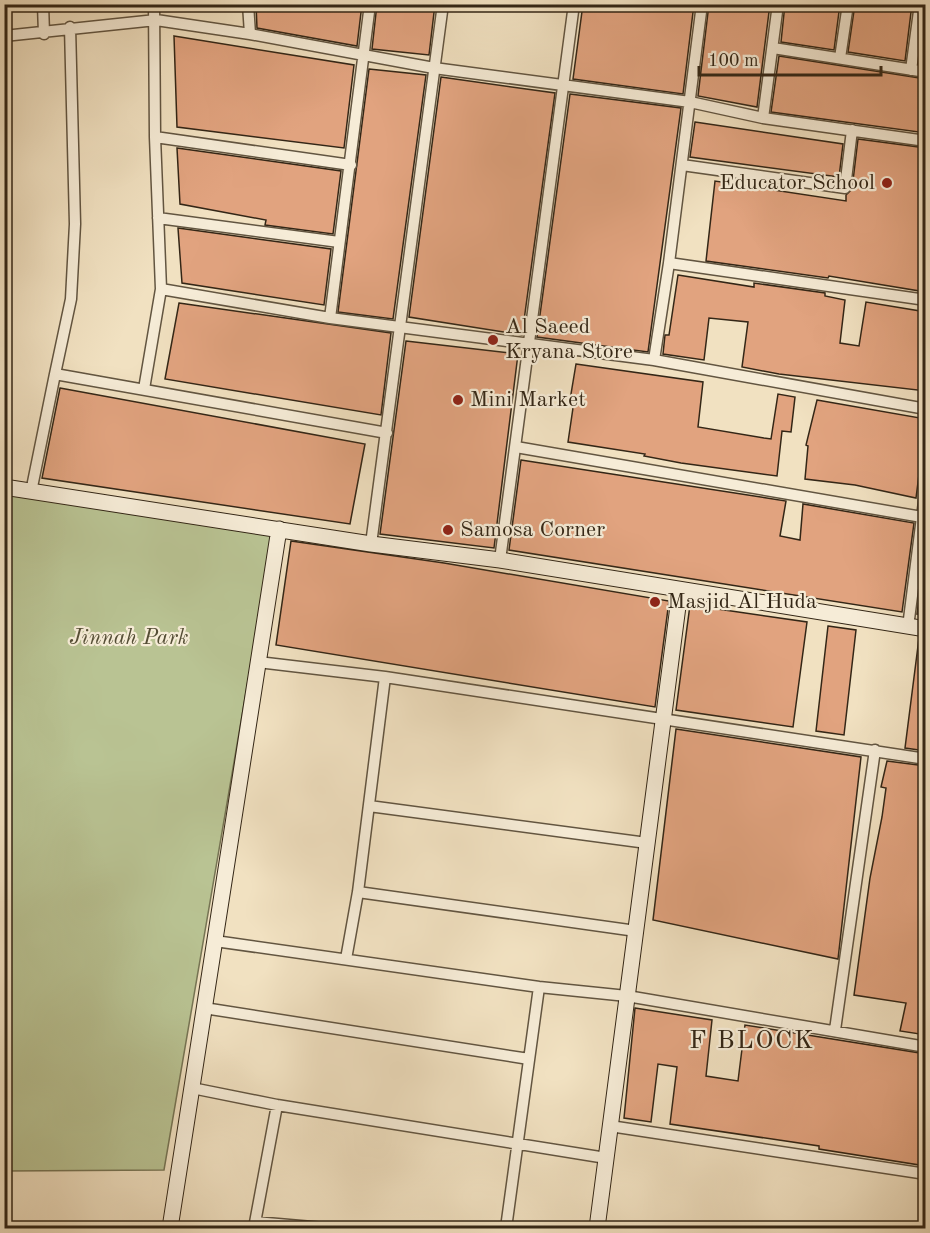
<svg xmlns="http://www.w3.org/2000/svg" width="930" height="1233" font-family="'Old Standard TT',serif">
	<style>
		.green { fill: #b9c393; stroke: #767454; stroke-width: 1.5 }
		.building { fill: #e1a37f; stroke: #332616; stroke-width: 1.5 }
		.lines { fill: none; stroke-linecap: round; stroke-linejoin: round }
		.street-casing { stroke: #625541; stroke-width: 13 }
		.secondary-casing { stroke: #332616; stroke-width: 17 }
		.street { stroke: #f6ecd7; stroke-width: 10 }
		.secondary { stroke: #f6ecd7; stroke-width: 15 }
		.poi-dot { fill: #8f2418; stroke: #f6ecd7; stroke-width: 2 }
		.labels { text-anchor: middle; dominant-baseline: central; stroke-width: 4.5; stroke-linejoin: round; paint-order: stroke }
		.poi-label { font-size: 22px; fill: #332616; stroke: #f6ecd7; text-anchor: start }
		.park-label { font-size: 22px; font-style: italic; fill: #544d35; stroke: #f6ecd7 }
		.quarter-label { font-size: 26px; letter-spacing: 1.5px; fill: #332616; stroke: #f6ecd7 }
	</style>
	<rect width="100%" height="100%" fill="#f1e1c1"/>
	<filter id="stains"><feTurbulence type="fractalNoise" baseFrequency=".00333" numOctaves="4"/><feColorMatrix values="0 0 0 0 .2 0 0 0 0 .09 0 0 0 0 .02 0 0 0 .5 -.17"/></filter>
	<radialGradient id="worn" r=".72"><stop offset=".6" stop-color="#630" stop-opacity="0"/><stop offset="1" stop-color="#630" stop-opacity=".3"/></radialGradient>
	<path class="green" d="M4,491l269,44 -109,635 -159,1z"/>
	<path class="building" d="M256,4h106l-5,42 -100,-18z
		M377,4h58l-6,51 -57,-6z
		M583,4h111l-11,90 -110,-15z
		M709,4h61l-13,103 -59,-11z
		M785,4h55l-6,46 -53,-8z
		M855,4h57l-7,57 -57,-9z
		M926,19v45l-7,-1z
		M174,36l180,29 -10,83 -167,-21z
		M779,56l147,23v54l-155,-21z
		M369,69l57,6 -33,244 -55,-7z
		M441,77l114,16 -33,242 -113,-18z
		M570,94l111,14 -33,244 -111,-15z
		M695,122l148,22 -4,33 -149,-20z
		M858,139l68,9v144l-97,-16 -1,2 -122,-17 9,-80 131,20v-6l6,-6z
		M177,148l164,23 -8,63 -68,-9 1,-5 -86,-16z
		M178,228l153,21 -7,56 -142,-22z
		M678,275l76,12v-4l71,10v3l20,4 -5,43 19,3 7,-44 60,10v79l-147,-17 -37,-7 6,-45 -39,-4 -5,42 -41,-6 2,-19h4z
		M179,303l212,30 -10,82 -216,-36z
		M406,341l112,13 -24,194 -114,-14z
		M576,364l127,18 -5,45 66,11 7,1 7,-45 17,3 -4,35 -9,-1 -5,45 -96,-13 -37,-7 1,-2 -77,-12 6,-41 -4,-1z
		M60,388l305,56 -15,80 -308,-46z
		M817,400l109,19 -10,79 -61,-13 -50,-6 3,-33 -2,-1z
		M521,460l265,41 -6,35 20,4 3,-36 111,19 -12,89 -393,-62z
		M291,541l153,22 225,38 -14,106 -379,-62z
		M926,549v66l-9,-1z
		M690,605l117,17 -14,105 -117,-17z
		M828,626l28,4 -12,105 -28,-4z
		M919,638l7,1v112l-21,-3z
		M676,729l185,28 -23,202 -185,-39z
		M887,761l39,5v269l-26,-4 6,-28 -52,-8 16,-117 12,-61 4,-29 -5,-1z
		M635,1008l77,12 -6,56 32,5 7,-56 181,29v112l-107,-17v-3l-149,-22 7,-57 -19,-3 -7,58 -27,-4z"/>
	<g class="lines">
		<g class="street-casing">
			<path id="street" d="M43,4l1,30
				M154,4l1,133 6,152 169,29 324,42 15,-97 257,37
				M248,4l2,30
				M70,27l5,197 -4,75 -16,75 332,59
				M4,36l152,-16 94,14 184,34 256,34 73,16 163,23
				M773,48l153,24
				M840,58l8,-54
				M911,70l9,-66
				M763,118l15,-114
				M155,137l196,28
				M682,165l163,23 7,-58
				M158,218l181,24
				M669,263l33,-259
				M330,318l40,-314
				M654,360l272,49
				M144,389l17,-100
				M516,447l406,70
				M31,492l24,-118
				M371,544l72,-540
				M500,560l74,-556
				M908,627l18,-141
				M258,662l127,15 541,82
				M369,806l278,37
				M358,892l278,39
				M215,941l324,46 88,9 299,51
				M346,959l12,-67 27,-215
				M204,1008l325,51
				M835,1030l40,-280
				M192,1088l85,17 329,53
				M610,1126l316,48
				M255,1222l69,6
				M254,1228l23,-123
				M506,1228l33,-241"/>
		</g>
		<g class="secondary-casing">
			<path id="secondary" d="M4,487l367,57 129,16 426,69
				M170,1228l109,-699
				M597,1228l83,-637"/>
		</g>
		<use href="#street" class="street"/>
		<use href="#secondary" class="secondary"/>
	</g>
	<g class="poi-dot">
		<circle cx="887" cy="183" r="6"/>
		<circle cx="493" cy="340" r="6"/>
		<circle cx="458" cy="400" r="6"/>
		<circle cx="448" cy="530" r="6"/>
		<circle cx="655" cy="602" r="6"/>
	</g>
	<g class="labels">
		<g class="poi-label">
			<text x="875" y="183" text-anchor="end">Educator School</text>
			<text x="505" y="327">Al Saeed<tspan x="505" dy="25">Kryana Store</tspan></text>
			<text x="470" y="400">Mini Market</text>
			<text x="460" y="530">Samosa Corner</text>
			<text x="667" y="602">Masjid Al Huda</text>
		</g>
		<g class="park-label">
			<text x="129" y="638">Jinnah Park</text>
		</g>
		<g class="quarter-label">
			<text x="752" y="1041">F BLOCK</text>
		</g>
	</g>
	<rect width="930" height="1233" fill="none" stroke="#f1e1c1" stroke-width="24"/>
	<rect x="6" y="6" width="918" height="1221" fill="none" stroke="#332616" stroke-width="3"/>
	<rect x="12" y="12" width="906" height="1209" fill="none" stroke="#332616" stroke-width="1.5"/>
	<path d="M699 66v9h182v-9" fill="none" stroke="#332616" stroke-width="3"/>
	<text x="708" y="66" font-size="18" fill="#332616" stroke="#f6ecd7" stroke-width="4.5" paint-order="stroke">100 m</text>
	<rect width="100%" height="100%" filter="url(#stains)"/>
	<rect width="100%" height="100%" fill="url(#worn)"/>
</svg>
